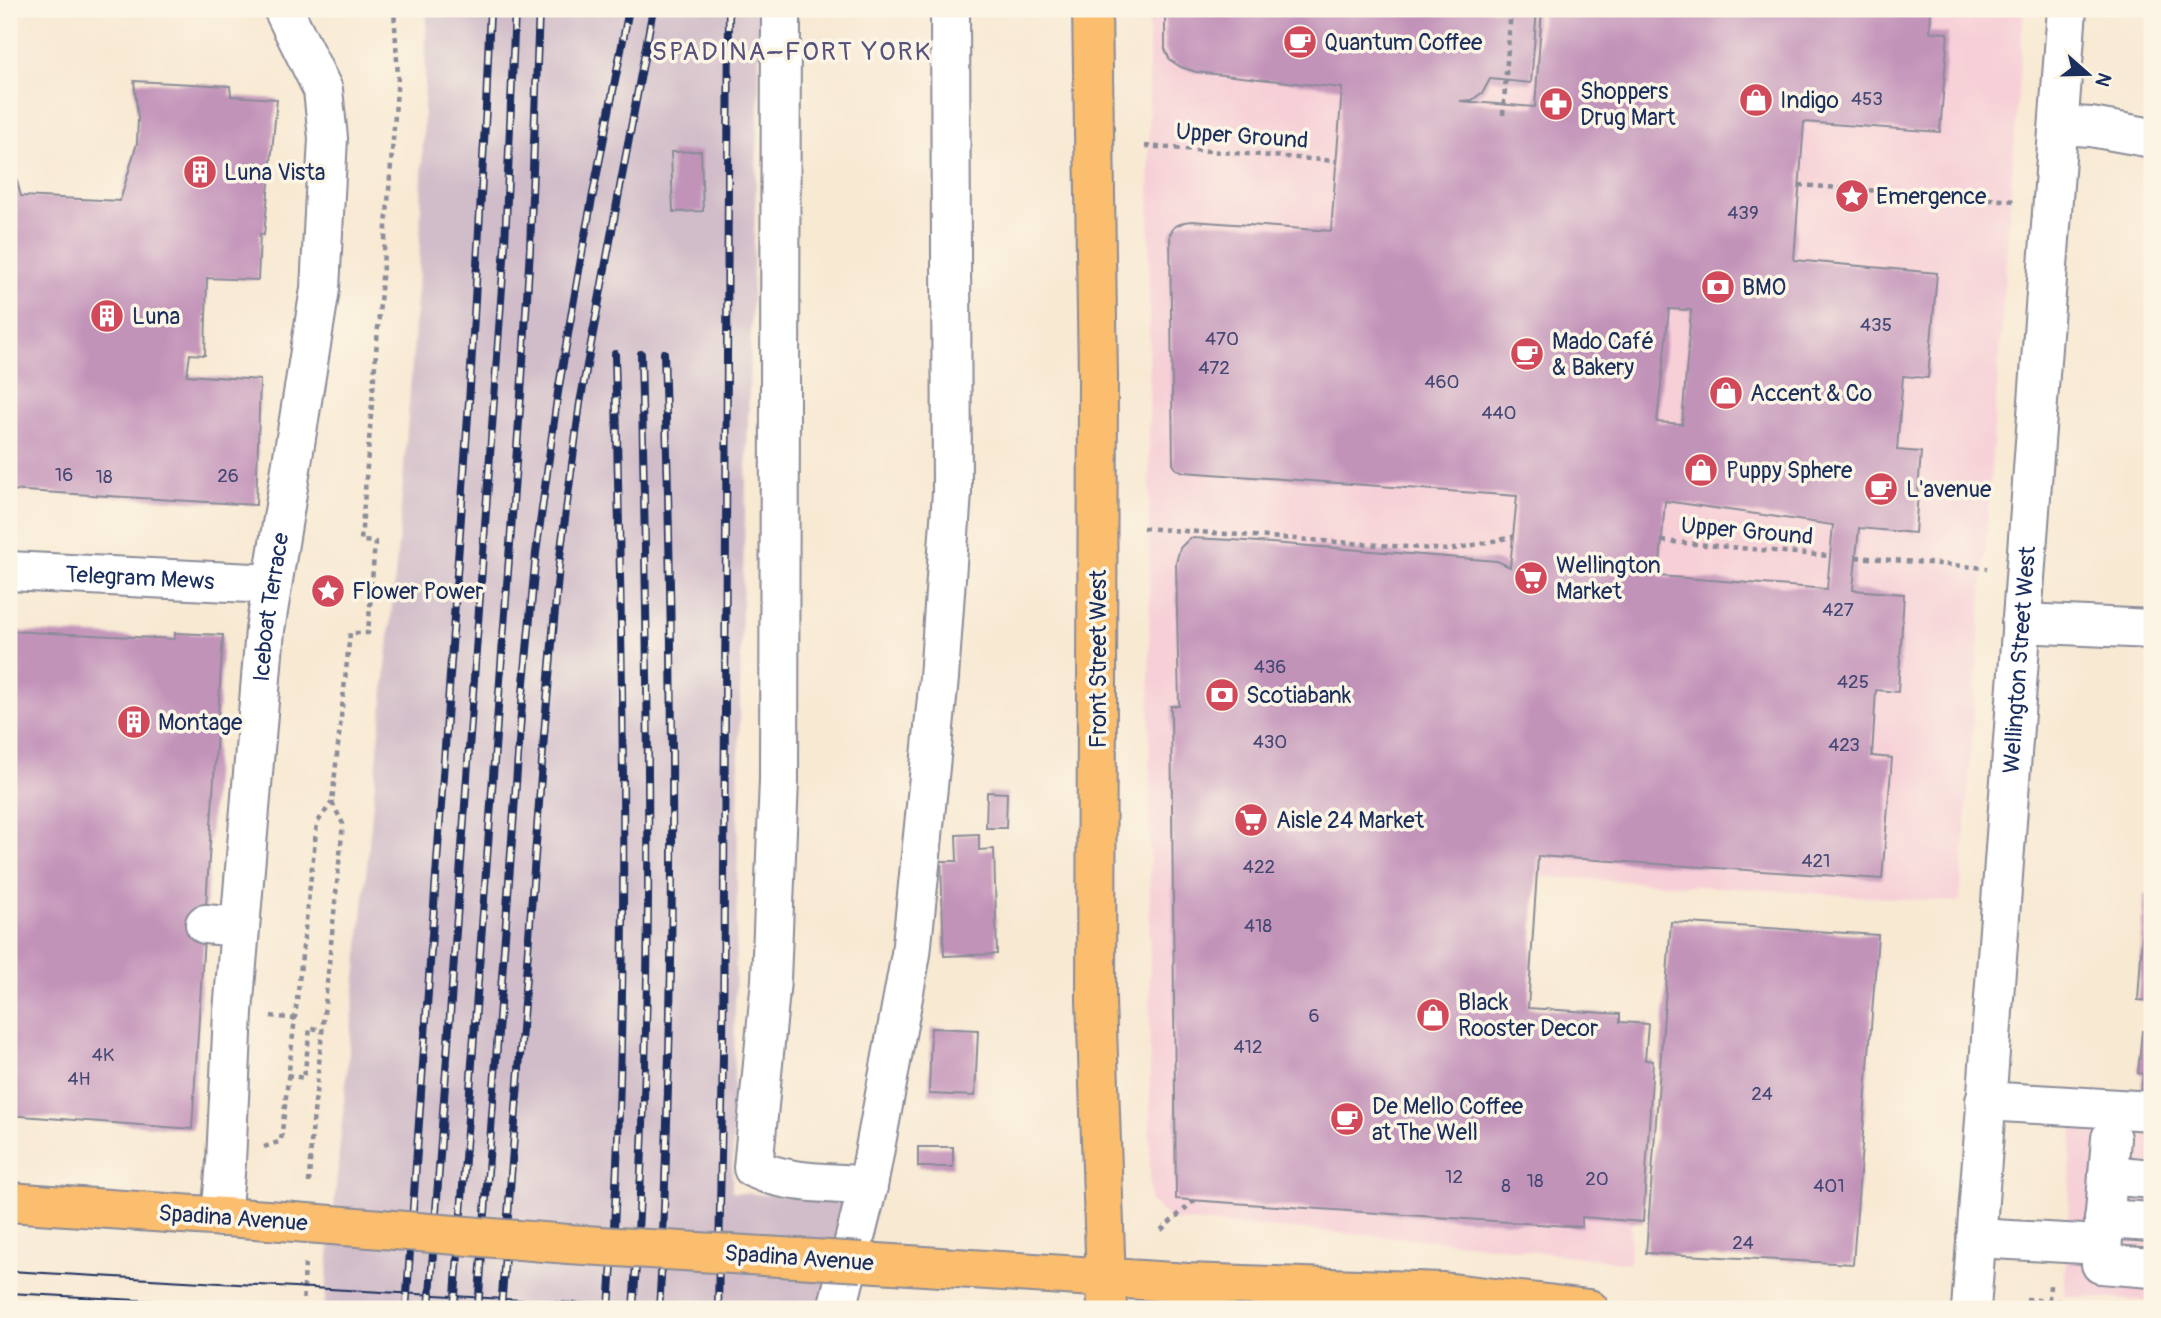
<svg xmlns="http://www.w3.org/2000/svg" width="2161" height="1318" font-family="Pangolin,sans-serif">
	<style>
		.built { fill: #f6cfd7 }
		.industrial { fill: #d1bdc9 }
		.building { fill: #c293b9; fill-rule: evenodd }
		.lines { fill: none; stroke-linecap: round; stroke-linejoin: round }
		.minor-casing { stroke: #8a8c98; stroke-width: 42 }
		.major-casing { stroke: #8a8c98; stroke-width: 42 }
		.path { stroke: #8a8c98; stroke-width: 4.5; stroke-dasharray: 5 5; stroke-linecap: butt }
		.minor { stroke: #fff; stroke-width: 38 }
		.major { stroke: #fbbd6e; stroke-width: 38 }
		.tram { stroke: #1b2f5e; stroke-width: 2 }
		.rail-casing { stroke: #1b2f5e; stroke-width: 8 }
		.rail { stroke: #fcf5e5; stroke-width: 5; stroke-dasharray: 16; stroke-linecap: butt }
		.major-bridge-casing { stroke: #8a8c98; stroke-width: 42; stroke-linecap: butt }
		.major-bridge { stroke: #fbbd6e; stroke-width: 38 }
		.labels { text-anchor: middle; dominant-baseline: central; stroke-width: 7; stroke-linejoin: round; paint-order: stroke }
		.number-label { font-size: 19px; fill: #454875 }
		.poi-label { font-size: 23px; fill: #1b2f5e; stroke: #fcf5e5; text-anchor: start }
		.street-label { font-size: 23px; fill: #1b2f5e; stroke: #fcf5e5 }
		.quarter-label { font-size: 26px; letter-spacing: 2px; fill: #55527e; stroke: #fcf5e5 }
	</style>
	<rect width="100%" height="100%" fill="#fcf5e5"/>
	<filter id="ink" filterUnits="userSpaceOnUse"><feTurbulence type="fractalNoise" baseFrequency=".0143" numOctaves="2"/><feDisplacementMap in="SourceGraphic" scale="14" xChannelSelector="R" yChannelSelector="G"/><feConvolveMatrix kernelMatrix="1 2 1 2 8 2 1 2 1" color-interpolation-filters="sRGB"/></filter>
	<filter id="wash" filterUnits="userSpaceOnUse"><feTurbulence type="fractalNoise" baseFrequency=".00686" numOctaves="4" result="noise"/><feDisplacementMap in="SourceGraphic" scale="28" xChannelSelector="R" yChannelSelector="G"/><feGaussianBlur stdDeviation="1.57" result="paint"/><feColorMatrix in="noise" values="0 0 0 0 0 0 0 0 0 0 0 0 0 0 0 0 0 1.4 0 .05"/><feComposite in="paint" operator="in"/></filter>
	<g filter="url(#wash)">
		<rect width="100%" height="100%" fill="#f8e9d3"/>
		<path class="built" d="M1149,9h875l-64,893 -423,-26 -9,150 114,12 -13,225 -162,-20 -294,-23 -23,-18z
			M2073,1121l79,4v176l-88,-5z"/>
		<path class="industrial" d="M427,9h332v78l-18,552 -9,553 145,12 -28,105h-525l75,-775 20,-262z"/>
		<g id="blocks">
			<path class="building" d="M1165,9h372l-6,74 -41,-4 -7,13 -11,8 -12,1 75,6 7,-98h389l-1,23 18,1 -8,99 -136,-10 -10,138 143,13 -9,105 -25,-2 -6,74 24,2 -6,81 -56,-5 -3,29 -3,33 51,4 -6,98 -22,-2 -4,66 20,2 -10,121 -344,-23 -10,152 92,6v8l28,2 -3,36 8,1 -10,161 -61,-5v10l-406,-28 -5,-493h8l-3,-143 4,-15 10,-10 43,2 264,21 13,6 7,-71 -333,-24 -8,-3 -3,-5 -3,-230 4,-7 10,-5 8,-1 139,10 11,-143 -146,-16 -15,-5 -11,-7 -5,-11zM1669,309l22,1 -9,114 -25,-2zM1665,501l168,24 -6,64 -168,-13z
				M134,81l96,5 1,10 46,3 -13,136 -4,-1 -2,46 -51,-2 -2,77 -15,-1 -3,21 73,5 -4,125 -247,-15v-337l12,43 99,5 17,-58 1,-25z
				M701,151l2,60 -30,1 -2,-60z
				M9,631l166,8v-6l48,2 -31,494 -183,-14z
				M987,792l20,1 -1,35h-20z
				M979,834v16l15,-1 3,105 -53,2 -3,-95h16l-1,-26z
				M2145,894l7,1v106l-14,-1z
				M1671,922l207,13 -25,329 -207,-11z
				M931,1028l47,2 -3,66 -46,-2z
				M2142,1031l10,1v69l-12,-1 3,-26 -5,-1z
				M918,1147h35v20h-35z"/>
		</g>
	</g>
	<g filter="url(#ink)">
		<use href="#blocks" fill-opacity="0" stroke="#8a8c98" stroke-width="2"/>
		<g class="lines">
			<g class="minor-casing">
				<g id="minor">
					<path d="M781,9l-2,771 -8,200 -18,188c36,17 76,14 115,18"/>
					<path d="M2059,125l32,2 61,11"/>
					<path id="s1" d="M9,571l263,13"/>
					<path d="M2021,623l131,6"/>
					<path d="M205,924l35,3"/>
					<path d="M1985,1101l167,10"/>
					<path d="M2108,1175l3,-37"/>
					<path d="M2152,1179l-44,-4 -7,89 51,4"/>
					<path id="s2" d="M221,1217l5,-55 7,-150 32,-382 55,-341 8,-151 -5,-48 -40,-81"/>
					<path d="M2104,1219l48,3"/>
					<path d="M1976,1238l126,7"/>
					<path d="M837,1309l31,-123 43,-232 28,-276 13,-186 -2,-483"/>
					<path id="s3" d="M1971,1309l96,-1300"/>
				</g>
			</g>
			<g class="major-casing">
				<path id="major" d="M1092,9l6,368 -2,623 11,309
					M9,1202l273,19
					M862,1262l326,21 255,9 146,17"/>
			</g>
			<path class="path" d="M1503,115l8,-106
				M1145,146l191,15
				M1799,185l217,16
				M1143,528l306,22 64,-13
				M1662,541l167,15
				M1856,557l131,11
				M271,1016l24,3
				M287,1075l17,3 6,-50 14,2
				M264,1147l17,-6 36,-318 15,-21
				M309,1183l2,-40 32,-319 -11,-22 18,-169h18l7,-91 -14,-1 37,-464 -4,-68
				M1161,1230l34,-30
				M2026,1299l62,4
				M2049,1300l1,-15
				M2103,1306l11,3
				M303,1309l2,-47"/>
			<use href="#minor" class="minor"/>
			<use href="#major" class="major"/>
			<path class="tram" d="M9,1271l674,38
				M9,1293l290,16"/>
			<g class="rail-casing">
				<path id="rail" d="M406,1309l64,-922 16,-280 4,-98
					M429,1309l76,-1064 10,-236
					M454,1309l67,-915 9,-145 9,-240
					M478,1309l43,-594 15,-162 22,-161 28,-162 43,-221
					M501,1309l44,-586 14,-158 21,-162 73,-394
					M609,1309c22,-318 14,-636 6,-955
					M633,1309c23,-318 15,-637 8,-955
					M659,1309c5,-73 7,-148 9,-222 8,-244 4,-489 -4,-734
					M718,1309l5,-253 6,-1047"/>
			</g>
			<use href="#rail" class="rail"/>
			<g class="major-bridge-casing">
				<path id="major-bridge" d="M282,1221l286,23 294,18"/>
			</g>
			<use href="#major-bridge" class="major-bridge"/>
		</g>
	</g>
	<defs>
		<g id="cafe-disc" transform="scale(1.75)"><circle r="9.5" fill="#d1495b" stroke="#fcf5e5"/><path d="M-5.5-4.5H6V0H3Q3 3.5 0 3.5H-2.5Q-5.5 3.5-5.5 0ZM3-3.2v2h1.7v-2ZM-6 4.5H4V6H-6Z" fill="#fff"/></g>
		<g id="shop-disc" transform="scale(1.75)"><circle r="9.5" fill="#d1495b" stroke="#fcf5e5"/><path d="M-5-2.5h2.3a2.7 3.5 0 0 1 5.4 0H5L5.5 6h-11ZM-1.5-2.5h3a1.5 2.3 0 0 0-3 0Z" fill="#fff"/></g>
		<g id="pharmacy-disc" transform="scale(1.75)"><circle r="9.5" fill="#d1495b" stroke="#fcf5e5"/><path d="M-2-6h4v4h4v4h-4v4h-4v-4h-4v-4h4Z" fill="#fff"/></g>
		<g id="building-disc" transform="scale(1.75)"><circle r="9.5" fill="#d1495b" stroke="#fcf5e5"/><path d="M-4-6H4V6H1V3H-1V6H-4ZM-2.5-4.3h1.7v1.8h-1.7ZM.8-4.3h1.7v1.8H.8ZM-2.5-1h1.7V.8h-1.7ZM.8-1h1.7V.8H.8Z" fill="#fff"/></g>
		<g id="sight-disc" transform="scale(1.75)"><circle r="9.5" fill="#d1495b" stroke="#fcf5e5"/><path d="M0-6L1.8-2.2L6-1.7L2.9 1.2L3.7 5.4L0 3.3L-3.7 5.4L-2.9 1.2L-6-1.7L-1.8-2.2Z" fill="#fff"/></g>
		<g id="bank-disc" transform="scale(1.75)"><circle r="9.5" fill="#d1495b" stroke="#fcf5e5"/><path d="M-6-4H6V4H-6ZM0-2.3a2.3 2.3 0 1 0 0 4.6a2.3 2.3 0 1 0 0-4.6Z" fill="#fff"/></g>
		<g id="supermarket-disc" transform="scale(1.75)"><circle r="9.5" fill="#d1495b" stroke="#fcf5e5"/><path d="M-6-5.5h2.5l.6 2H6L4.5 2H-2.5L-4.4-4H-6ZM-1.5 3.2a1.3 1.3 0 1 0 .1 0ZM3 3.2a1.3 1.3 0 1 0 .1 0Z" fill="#fff"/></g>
	</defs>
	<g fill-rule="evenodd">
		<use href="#cafe-disc" x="1300" y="42"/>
		<use href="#shop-disc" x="1756" y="100"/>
		<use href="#pharmacy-disc" x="1556" y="104"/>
		<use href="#building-disc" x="200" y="172"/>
		<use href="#sight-disc" x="1852" y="196"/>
		<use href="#bank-disc" x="1718" y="287"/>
		<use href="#building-disc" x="107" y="316"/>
		<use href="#cafe-disc" x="1527" y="354"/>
		<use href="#shop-disc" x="1726" y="393"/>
		<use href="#shop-disc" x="1701" y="470"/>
		<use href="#cafe-disc" x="1881" y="489"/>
		<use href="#supermarket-disc" x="1531" y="578"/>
		<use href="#sight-disc" x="328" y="591"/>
		<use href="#bank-disc" x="1222" y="695"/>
		<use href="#building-disc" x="134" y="722"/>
		<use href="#supermarket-disc" x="1251" y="820"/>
		<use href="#shop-disc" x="1433" y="1015"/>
		<use href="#cafe-disc" x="1347" y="1119"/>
	</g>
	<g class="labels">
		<g class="number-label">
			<text x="1867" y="99">453</text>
			<text x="1743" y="213">439</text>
			<text x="1876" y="325">435</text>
			<text x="1222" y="339">470</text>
			<text x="1214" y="368">472</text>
			<text x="1442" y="382">460</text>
			<text x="1499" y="413">440</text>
			<text x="64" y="475">16</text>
			<text x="228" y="476">26</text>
			<text x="104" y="477">18</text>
			<text x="1838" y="610">427</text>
			<text x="1270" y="667">436</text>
			<text x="1853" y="682">425</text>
			<text x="1270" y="742">430</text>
			<text x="1844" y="745">423</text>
			<text x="1816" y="861">421</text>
			<text x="1259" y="867">422</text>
			<text x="1258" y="926">418</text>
			<text x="1314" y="1016">6</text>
			<text x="1248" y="1047">412</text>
			<text x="103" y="1055">4K</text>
			<text x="79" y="1079">4H</text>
			<text x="1762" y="1094">24</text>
			<text x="1454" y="1177">12</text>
			<text x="1597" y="1179">20</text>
			<text x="1535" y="1181">18</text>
			<text x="1506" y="1186">8</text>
			<text x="1829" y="1186">401</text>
			<text x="1743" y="1243">24</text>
		</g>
		<g class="poi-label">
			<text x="1324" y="42">Quantum Coffee</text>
			<text x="1580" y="91">Shoppers<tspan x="1580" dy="26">Drug Mart</tspan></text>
			<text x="1780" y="100">Indigo</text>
			<text x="224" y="172">Luna Vista</text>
			<text x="1876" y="196">Emergence</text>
			<text x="1742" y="287">BMO</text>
			<text x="132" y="316">Luna</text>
			<text x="1552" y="341">Mado Café<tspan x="1552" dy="26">&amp; Bakery</tspan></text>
			<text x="1750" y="393">Accent &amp; Co</text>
			<text x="1726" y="470">Puppy Sphere</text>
			<text x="1906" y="489">L'avenue</text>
			<text x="1556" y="565">Wellington<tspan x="1556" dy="26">Market</tspan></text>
			<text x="352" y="591">Flower Power</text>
			<text x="1246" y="695">Scotiabank</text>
			<text x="158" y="722">Montage</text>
			<text x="1276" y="820">Aisle 24 Market</text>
			<text x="1458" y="1002">Black<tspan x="1458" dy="26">Rooster Decor</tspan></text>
			<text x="1372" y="1106">De Mello Coffee<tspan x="1372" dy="26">at The Well</tspan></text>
		</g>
		<g class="street-label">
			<text transform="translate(1242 136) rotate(4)">Upper Ground</text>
			<text transform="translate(1747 531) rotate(5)">Upper Ground</text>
			<text stroke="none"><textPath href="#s1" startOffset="131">Telegram Mews</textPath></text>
			<text stroke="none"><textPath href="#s2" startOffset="612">Iceboat Terrace</textPath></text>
			<text transform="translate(1098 659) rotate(-90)">Front Street West</text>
			<text stroke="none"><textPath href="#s3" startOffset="651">Wellington Street West</textPath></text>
			<text transform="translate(233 1218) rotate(4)">Spadina Avenue</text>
			<text transform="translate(799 1258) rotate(4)">Spadina Avenue</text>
		</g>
		<g class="quarter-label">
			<text x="792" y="52">SPADINA–FORT YORK</text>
		</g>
	</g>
	<rect width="2161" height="1318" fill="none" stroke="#fcf5e5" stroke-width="35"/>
	<g transform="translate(2088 74) rotate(110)" stroke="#fcf5e5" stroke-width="5" paint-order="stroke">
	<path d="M0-5L12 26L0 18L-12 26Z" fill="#1b2f5e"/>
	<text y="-10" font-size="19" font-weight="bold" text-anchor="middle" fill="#1b2f5e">N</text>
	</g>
</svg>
